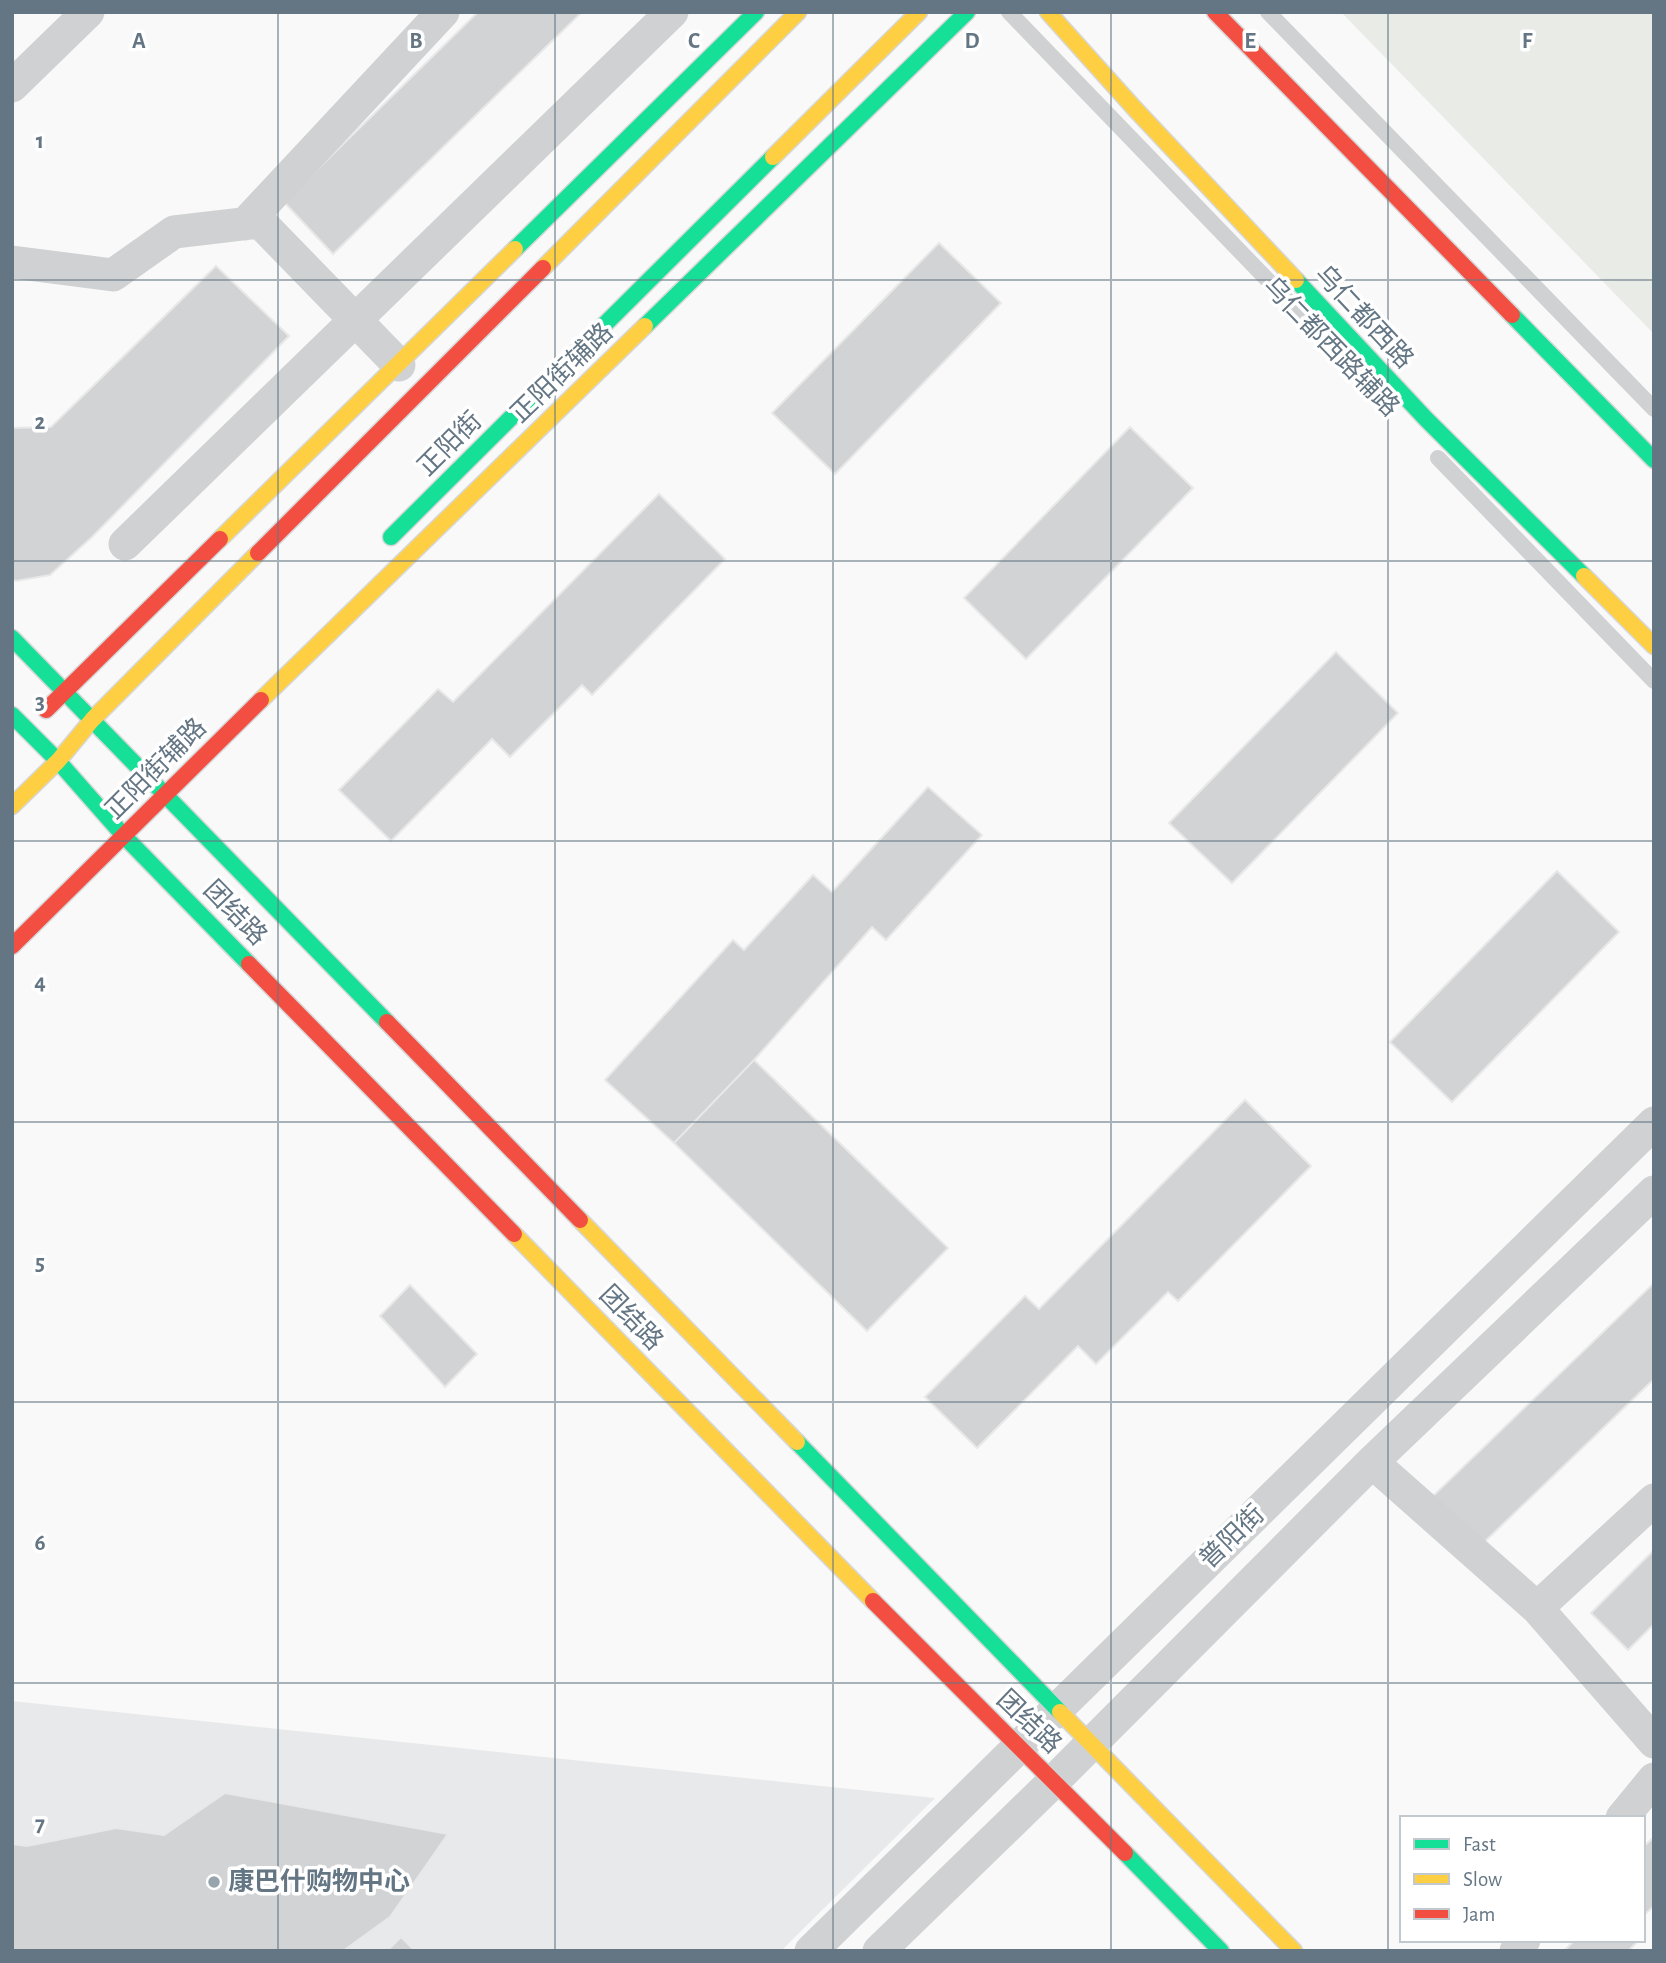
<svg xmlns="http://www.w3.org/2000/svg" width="1666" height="1963" font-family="'Alegreya Sans','Noto Sans SC',sans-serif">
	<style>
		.built { fill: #e8e9ea }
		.green { fill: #e8ebe6 }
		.building { fill: #d1d3d4; stroke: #e8e8e8; stroke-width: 2 }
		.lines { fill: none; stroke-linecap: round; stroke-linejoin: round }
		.fast-casing { stroke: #d6d7d8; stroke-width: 19 }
		.slow-casing { stroke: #d6d7d8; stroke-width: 19 }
		.jam-casing { stroke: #d6d7d8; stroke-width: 19 }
		.lane { stroke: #cfd1d2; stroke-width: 16 }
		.street { stroke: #cfd1d2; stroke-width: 33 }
		.fast { stroke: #16e098; stroke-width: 16 }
		.slow { stroke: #ffcf43; stroke-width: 16 }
		.jam { stroke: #f24e42; stroke-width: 16 }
		.grid { fill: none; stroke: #647684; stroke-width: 2; stroke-opacity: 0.55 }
		.poi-dot { fill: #98a4ad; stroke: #fff; stroke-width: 2.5 }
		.labels { text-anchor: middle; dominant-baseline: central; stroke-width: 7; stroke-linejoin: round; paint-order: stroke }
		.street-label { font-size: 26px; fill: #647684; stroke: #fff }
		.poi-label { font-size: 26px; font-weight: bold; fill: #647684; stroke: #fff; text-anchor: start }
		.grid-label { font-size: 23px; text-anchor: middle; font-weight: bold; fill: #647684; stroke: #fff; stroke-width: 7; stroke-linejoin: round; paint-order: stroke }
	</style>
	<rect width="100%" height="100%" fill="#f9f9f9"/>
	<path class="built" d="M12,1701l923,97 -154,153h-769z"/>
	<path class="green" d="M1341,12h313v322z"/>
	<path class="building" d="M478,12h104l-249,242 -49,-52z
		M939,243l62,60 -166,171 -63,-61z
		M216,266l73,70 -196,200 -43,39 -34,6 -4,-2v-151l39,-1z
		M1130,427l63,61 -167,171 -62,-61z
		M659,494l66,65 -133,136 -10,-10 -72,72 -18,-18 -101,102 -52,-51 99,-101 15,13z
		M1336,652l62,61 -166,170 -63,-60z
		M928,787l54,48 -96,105 -14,-13 -118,133 -80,83 -69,-63 128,-140 11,10 69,-75 19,17z
		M1557,871l62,61 -167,170 -62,-60z
		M754,1060l194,188 -81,83 -193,-188z
		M1245,1100l66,66 -133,135 -10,-9 -72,72 -18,-18 -101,102 -52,-51 100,-101 14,13z
		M1654,1283v96l-176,169 -48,-49z
		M410,1285l67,69 -32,33 -65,-71z
		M1654,1550v74l-26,26 -37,-37z
		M225,1793l223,41 -58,83 -47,34h-331v-107l15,2 89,-18 48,7z
		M1654,1837v69l-11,10v-69z
		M401,1937l14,14h-28z
		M1575,1940h64l-11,11h-64z"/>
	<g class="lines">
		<g class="fast-casing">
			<path id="fast" d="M515,249l241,-237
				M1296,280l130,139 158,157
				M1512,315l142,145
				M645,326l322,-314
				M391,537l382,-380
				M12,638l375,384
				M12,715l46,46 66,75 125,128
				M797,1442l263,270
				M1125,1853l96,98"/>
		</g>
		<g class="slow-casing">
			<path id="slow" d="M1048,12l87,97 161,171
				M773,157l146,-145
				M543,268l255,-256
				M220,539l295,-290
				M1584,576l70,70
				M261,700l384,-374
				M12,806l46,-45 34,-41 166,-167
				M580,1220l217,222
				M514,1234l359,367
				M1060,1712l234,239"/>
		</g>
		<g class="jam-casing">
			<path id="jam" d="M1215,12l297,303
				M258,553l285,-285
				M46,710l174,-171
				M12,946l249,-246
				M249,964l265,270
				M387,1022l193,198
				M873,1601l252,252"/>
		</g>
		<path class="lane" d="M1009,12l358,371
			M1268,12l386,397
			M1438,458l216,223"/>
		<path class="street" d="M12,86l76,-74
			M245,224l198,-212
			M12,262l101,13 61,-43 86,-10 139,143
			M125,544l547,-532
			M1372,1462l165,146 117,134
			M1537,1608l117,-108
			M1622,1818l32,-39
			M811,1951l843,-828
			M879,1951l175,-170 318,-319 282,-270
			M1516,1951l8,-11"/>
		<use href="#fast" class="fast"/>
		<use href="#slow" class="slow"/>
		<use href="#jam" class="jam"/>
	</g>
	<path class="grid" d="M278,12v1939M555,12v1939M833,12v1939M1111,12v1939M1388,12v1939M12,280h1642M12,561h1642M12,841h1642M12,1122h1642M12,1402h1642M12,1683h1642"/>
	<circle class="poi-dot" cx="214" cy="1882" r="7"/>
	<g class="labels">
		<g class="street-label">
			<text transform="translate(1364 317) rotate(47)">乌仁都西路</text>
			<text transform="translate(1331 347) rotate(46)">乌仁都西路辅路</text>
			<text transform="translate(562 373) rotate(-44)">正阳街辅路</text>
			<text transform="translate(450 444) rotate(-45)">正阳街</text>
			<text transform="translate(156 769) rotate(-45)">正阳街辅路</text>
			<text transform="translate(235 913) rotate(46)">团结路</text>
			<text transform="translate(631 1318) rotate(46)">团结路</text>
			<text transform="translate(1232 1537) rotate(-44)">普阳街</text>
			<text transform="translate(1029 1722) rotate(44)">团结路</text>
		</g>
		<g class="poi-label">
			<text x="228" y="1882">康巴什购物中心</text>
		</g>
	</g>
	<g class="grid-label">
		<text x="139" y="48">A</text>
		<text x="416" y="48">B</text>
		<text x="694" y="48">C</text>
		<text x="972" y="48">D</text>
		<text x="1250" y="48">E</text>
		<text x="1527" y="48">F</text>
		<text x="40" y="148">1</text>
		<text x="40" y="429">2</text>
		<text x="40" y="709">3</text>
		<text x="40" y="989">4</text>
		<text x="40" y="1270">5</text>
		<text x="40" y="1550">6</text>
		<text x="40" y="1831">7</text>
	</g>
	<rect width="1666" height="1963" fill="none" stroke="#647684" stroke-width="28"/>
	<rect x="1400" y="1816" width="245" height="126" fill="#ffffff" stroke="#c1c8ce" stroke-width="2"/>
	<rect x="1414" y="1839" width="35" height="10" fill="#16e098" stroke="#c1c8ce" stroke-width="2"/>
	<text x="1463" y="1851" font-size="21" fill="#647684">Fast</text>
	<rect x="1414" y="1874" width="35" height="10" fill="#ffcf43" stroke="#c1c8ce" stroke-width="2"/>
	<text x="1463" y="1886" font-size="21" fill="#647684">Slow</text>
	<rect x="1414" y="1909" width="35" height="10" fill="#f24e42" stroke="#c1c8ce" stroke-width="2"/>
	<text x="1463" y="1921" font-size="21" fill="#647684">Jam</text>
</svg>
